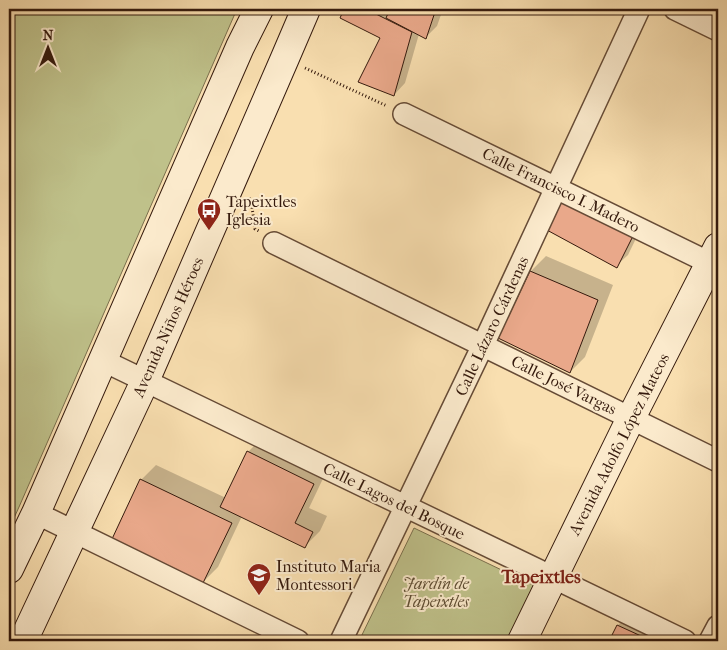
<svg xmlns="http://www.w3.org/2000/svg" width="727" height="650" font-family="'IM FELL French Canon',serif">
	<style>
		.green { fill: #bfc18a; stroke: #7a6e4c }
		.shadow { fill: #0003 }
		.building { fill: #e9a88a; stroke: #351a0d }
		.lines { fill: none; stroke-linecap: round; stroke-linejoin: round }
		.street-casing { stroke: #664b36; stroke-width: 24 }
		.secondary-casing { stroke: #351a0d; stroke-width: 30 }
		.path { stroke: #351a0d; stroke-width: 3; stroke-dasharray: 1 2.5; stroke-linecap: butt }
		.street { stroke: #fbeacc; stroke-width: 21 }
		.secondary { stroke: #fbeacc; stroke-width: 28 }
		.labels { text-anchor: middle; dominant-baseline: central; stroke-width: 4; stroke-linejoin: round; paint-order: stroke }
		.street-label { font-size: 16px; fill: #351a0d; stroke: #fbeacc }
		.poi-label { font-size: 16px; fill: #351a0d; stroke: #fbeacc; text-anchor: start }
		.park-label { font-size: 16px; font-style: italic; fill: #5e4c32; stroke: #fbeacc }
		.neighbourhood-label { font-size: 18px; font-weight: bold; fill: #7a1f14; stroke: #fbeacc }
	</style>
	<rect width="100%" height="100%" fill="#f9dfb0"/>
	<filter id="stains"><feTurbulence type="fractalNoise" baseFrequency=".004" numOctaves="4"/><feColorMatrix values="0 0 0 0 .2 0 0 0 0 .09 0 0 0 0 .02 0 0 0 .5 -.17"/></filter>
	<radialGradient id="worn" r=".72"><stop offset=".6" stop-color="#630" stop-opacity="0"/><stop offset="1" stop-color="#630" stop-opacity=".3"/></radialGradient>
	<path class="green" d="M9,9h228l-218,498 -10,22z
		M414,528l121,58 -27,55h-149z"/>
	<path class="shadow" d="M345,9h98l-6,17 -11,11 -7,-3 -14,49 -11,12 -12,-57 -40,-21z
		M645,220l-17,35 -12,11 -70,-37z
		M546,256l67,29 -28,72 -15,15 -70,-35 31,-66z
		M263,437l65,31 -19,40 18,8 -7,15 -15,15 -63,-30 -24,51 -15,15 -62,-102 15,-15 70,33 22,-46z
		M630,614l57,27h-76l7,-16z"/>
	<path class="building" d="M344,9h22l46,23 -18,64 -36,-14 22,-44 -40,-20z
		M390,9h46l-10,30 -40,-21z
		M563,199l72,33 -18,36 -72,-39z
		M530,271l68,29 -28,73 -72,-35z
		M247,451l67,33 -19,39 18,9 -8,16 -85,-41z
		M140,479l92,44 -29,60 -91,-44z
		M617,625l35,16h-43z"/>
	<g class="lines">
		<g class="street-casing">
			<path id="street" d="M675,9l43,21
				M404,114l314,153
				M274,243l444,218
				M102,360l583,281
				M36,513l262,128
				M341,641l142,-296 156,-336
				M710,641l8,-15"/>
		</g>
		<g class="secondary-casing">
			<path id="secondary" d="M9,569l27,-56 204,-466 19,-38
				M23,641l122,-260 140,-323 21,-49
				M522,641l109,-223 87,-171"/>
		</g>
		<path class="path" d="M305,68l82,38
			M249,198l2,2 4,29 4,2"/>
		<use href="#street" class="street"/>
		<use href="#secondary" class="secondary"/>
	</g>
	<defs>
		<g id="bus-pin" transform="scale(1.25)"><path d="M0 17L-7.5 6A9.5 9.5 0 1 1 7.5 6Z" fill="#8f2418" stroke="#fbeacc"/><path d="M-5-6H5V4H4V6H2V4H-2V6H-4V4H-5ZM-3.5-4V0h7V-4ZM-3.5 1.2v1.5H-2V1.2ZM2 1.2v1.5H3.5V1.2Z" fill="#fff"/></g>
		<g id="school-pin" transform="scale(1.25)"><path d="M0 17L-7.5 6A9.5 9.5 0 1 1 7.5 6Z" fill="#8f2418" stroke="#fbeacc"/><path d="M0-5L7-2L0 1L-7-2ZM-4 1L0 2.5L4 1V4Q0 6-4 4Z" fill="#fff"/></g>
	</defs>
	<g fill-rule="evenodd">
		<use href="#bus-pin" x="209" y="210"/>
		<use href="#school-pin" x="259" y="575"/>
	</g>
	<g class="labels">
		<g class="street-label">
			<text transform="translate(561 190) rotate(26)">Calle Francisco I. Madero</text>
			<text transform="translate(492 326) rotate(-65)">Calle Lázaro Cárdenas</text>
			<text transform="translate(168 327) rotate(-66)">Avenida Niños Héroes</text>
			<text transform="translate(564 385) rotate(26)">Calle José Vargas</text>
			<text transform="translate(619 444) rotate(-63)">Avenida Adolfo López Mateos</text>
			<text transform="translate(394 501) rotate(26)">Calle Lagos del Bosque</text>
		</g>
		<g class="poi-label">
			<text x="226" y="201">Tapeixtles<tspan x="226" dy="18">Iglesia</tspan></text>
			<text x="276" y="566">Instituto Maria<tspan x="276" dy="18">Montessori</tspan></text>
		</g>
		<g class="park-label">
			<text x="436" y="583">Jardín de<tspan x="436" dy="18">Tapeixtles</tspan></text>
		</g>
		<g class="neighbourhood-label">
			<text x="541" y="577">Tapeixtles</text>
		</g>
	</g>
	<rect width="727" height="650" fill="none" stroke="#f9dfb0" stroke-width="30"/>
	<rect x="10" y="10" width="707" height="630" fill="none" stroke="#351a0d" stroke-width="2.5"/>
	<rect x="15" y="15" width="697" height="620" fill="none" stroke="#351a0d"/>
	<g transform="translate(48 48)" stroke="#fbeacc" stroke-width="4" paint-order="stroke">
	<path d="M0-4L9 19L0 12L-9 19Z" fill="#351a0d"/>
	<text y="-8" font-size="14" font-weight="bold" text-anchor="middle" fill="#351a0d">N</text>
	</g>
	<rect width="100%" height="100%" filter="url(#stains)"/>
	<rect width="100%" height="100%" fill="url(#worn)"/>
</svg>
